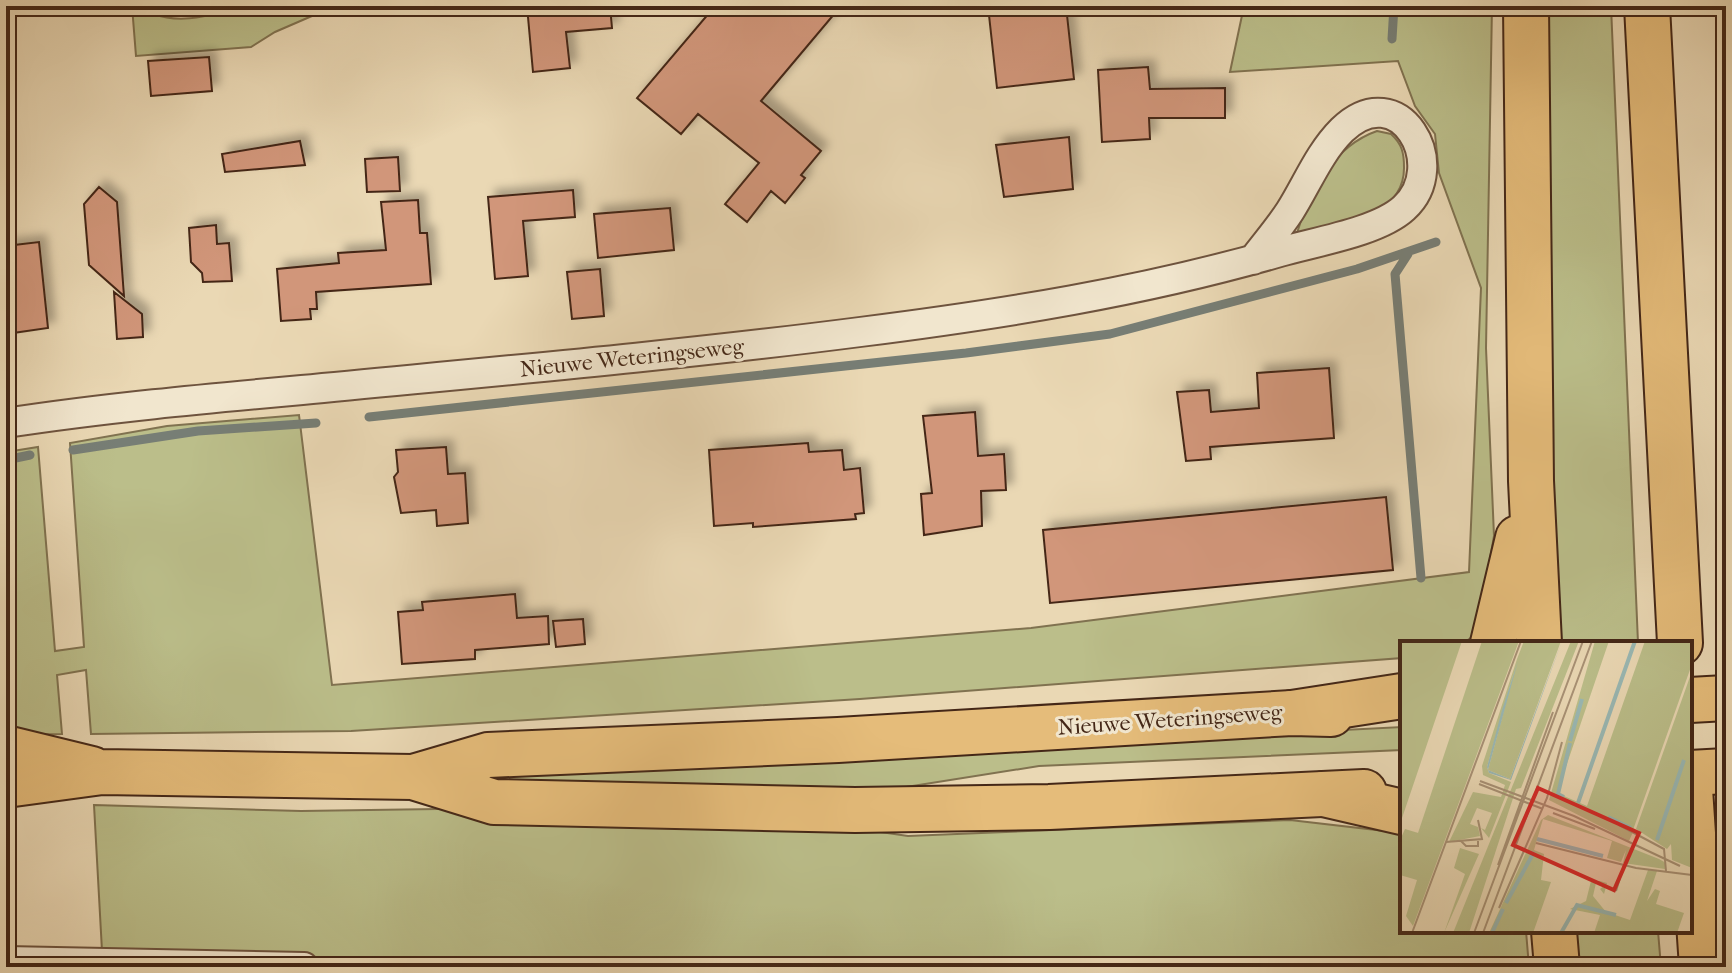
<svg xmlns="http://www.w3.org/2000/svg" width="1732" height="973" font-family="'IM FELL French Canon',serif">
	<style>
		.green { fill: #bbbe8a; stroke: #807250; stroke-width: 2 }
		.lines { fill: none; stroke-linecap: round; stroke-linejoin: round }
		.stream { stroke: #777e75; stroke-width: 9 }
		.building { fill: #d1967a; stroke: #442717; stroke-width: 2; filter: url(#shadow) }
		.minor-casing { stroke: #6e533e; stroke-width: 32 }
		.primary-casing { stroke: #442717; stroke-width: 48 }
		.motorway-casing { stroke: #442717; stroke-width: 48 }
		.minor { stroke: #f1e6ce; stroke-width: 28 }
		.primary { stroke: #e5bc7a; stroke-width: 44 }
		.motorway { stroke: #e5bc7a; stroke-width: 44 }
		.labels { text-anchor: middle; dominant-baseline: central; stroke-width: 6; stroke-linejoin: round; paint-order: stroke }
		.street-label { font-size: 22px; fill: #442717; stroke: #f1e6ce }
		.inset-river { fill: none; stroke: #99b8b4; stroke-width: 4 }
		.inset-road { fill: none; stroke: #a89175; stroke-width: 2 }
		.view { fill: #d62828; fill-opacity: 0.15; stroke: #d62828; stroke-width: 4 }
		.inset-edge { fill: none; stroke: #442717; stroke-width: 4 }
	</style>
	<defs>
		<filter id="shadow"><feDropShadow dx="7" dy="-7" stdDeviation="4" flood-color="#0004"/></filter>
	</defs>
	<rect width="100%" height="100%" fill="#ead8b4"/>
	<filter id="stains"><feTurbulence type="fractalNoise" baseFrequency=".0025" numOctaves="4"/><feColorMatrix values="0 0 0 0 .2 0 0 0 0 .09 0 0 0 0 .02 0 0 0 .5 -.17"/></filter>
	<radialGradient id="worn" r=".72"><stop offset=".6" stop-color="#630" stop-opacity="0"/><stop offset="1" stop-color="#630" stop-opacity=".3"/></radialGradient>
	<path class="green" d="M132,6h19l3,8c33,13 72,-5 105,-8 25,-2 51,0 76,0l-60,26 -24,15 -115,9z
		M1244,6h248l-6,342 8,188 -17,97 -13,10h-62v15l-542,41 -509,32 -260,3 -5,-64 -29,5 5,59 -56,1v-283l32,-5 17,204 29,-4 -14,-204 97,-17 132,-11 33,270 699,-57 438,-56 12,-284 -42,-115 -4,-39 -20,-28 -17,-45 -168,11z
		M1545,6h66l27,637h-77l-16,-264z
		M1377,131l14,3c11,10 13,19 13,33 1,53 -68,57 -107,66 12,-42 37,-87 80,-102z
		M1402,727v23l-363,16 -158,25 -383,-2 -14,-15z
		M94,805l207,6 206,-3 263,8 138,20 382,-16 112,13v98h124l3,36h-1089l-120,-9 -218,-7z
		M1564,931h94l3,36h-94z"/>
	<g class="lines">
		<path class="stream" d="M1392,39l2,-33
			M1408,254l-13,20 26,304
			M369,417l597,-64 144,-19 247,-65 79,-27
			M73,450l125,-19 118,-8
			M6,460l24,-5"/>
	</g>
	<path class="building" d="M527,6h83l2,22 -46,4 4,36 -37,4z
		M715,6h126l-80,95 60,50 -20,24 4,3 -20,25 -14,-12 -24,31 -22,-18 34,-41 -61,-49 -17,20 -44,-36z
		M988,6h78l8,73 -77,9z
		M209,57l3,34 -61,5 -3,-35z
		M1148,67l2,22 75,-1v30h-76l1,21 -48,3 -4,-72z
		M1069,137l4,52 -69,8 -8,-52z
		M300,141l5,24 -80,7 -3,-18z
		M398,157l2,34 -33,1 -2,-33z
		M99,187l18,15 7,94 -35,-31 -5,-61z
		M573,190l2,27 -52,4 5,55 -33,3 -7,-82z
		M418,200l2,33h7l4,51 -115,8 1,17h-7l1,10 -30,2 -4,-52 62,-6 -1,-10 48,-3 -5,-48z
		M670,208l4,42 -76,8 -4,-44z
		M216,225l1,19 12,-1 3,38 -29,1 -1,-9 -11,-11 -2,-34z
		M39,242l9,86 -42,6v-88z
		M600,269l4,47 -32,3 -5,-47z
		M114,292l28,22 1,23 -26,2z
		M1329,368l5,70 -124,9 1,12 -25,2 -9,-69 32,-2 2,22 48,-4 -2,-35z
		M975,412l3,44 26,-2 2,36 -25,1 1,35 -58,9 -3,-41 11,-1 -9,-77z
		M808,443l1,9 33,-2 2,20 16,-2 4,45 -9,1 1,5 -103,8v-4l-39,3 -5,-76z
		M446,447l2,27 17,-1 3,50 -31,3 -1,-16 -35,3 -7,-36 4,-5 -2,-22z
		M1386,497l7,73 -343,33 -7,-73z
		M515,594l2,24 31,-2 1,28 -74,6v9l-73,5 -4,-52 25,-2 -1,-8z
		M583,619l2,25 -29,3 -3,-26z"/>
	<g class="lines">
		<g class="minor-casing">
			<path id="minor" d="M6,423c98,-15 197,-24 296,-33 186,-18 372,-34 558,-58 142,-18 282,-40 420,-80 34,-10 98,-20 124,-44 47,-43 -5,-133 -62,-78 -23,23 -35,54 -52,81 -11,17 -25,33 -37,49
				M6,961l298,6"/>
		</g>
		<g class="primary-casing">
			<path id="primary" d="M1690,700l36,-2
				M6,748l86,21
				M1690,773l36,-2
				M413,777l75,-22 350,-15 454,-27 39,1
				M6,785l96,-13 311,5 81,25 361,8 194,-3 315,-15"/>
		</g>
		<g class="motorway-casing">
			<path id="motorway" d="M1526,6l5,475 8,162
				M1647,6l33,637
				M1493,643l25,-105
				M1292,713l110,-17
				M1690,789l12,178
				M1324,794l78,18
				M1554,931l3,36"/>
		</g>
		<use href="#minor" class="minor"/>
		<use href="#primary" class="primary"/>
		<use href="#motorway" class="motorway"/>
	</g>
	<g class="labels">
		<g class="street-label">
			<text transform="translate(632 358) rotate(-6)">Nieuwe Weteringseweg</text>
			<text transform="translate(1170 720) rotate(-4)">Nieuwe Weteringseweg</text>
		</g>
	</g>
	<g transform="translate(1400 641)">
		<rect width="292" height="292" fill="#ead8b4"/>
		<path d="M0,0h62l-62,183zM82,0h37l-106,285 -7,-10 11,-36 -17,-5v-35l5,-11 20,6 -7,-2zM124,0h37l-51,138 -22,-9 27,-101 -28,98 2,6 22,9 -22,56 -8,-10 4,2 7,-17 -15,-5 -7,16 8,3 2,9 -31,6 24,-50 28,5 4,-12 -22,-10 -1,-9 35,-107zM171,0h8l-58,147 -5,1 -47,144h-16zM195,0h14l-52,152 30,13 58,-165h47v23l-59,166 -70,-32 70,34 -4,9 -80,-41zM292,30v197l-20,-8 -1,-16 -4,5 -31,-20zM148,174l111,44 7,4 -1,6 -42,-6 3,-13 -5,12 -14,-4 5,-17 -69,-22 -9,31 10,4 -3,26 10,2 -18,51h-44l52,-113zM60,207l19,6 -35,79 21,-59 -11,-6zM248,229l9,1 -10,30 8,-12 5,2 -4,13 28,9 -7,20h-83l6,-18 -30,-6 16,-8 5,-20h9l7,2 -3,11 -4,-5 5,-4 -9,-2 -3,13 13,16 24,8z" fill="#bbbe8a"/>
		<path d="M162,0l-51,139 -22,-7 -2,-6 15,-57 16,-49 -30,109 22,9z" fill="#99b8b4"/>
		<path class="inset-river" d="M170,100l12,-42M164,156l-6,-3 12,-51M178,162l57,-162M208,176l23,11M137,198l66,17M257,199l27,-80M106,262l28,-51M92,292l11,-24M161,292l16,-28 39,10"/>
		<path class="inset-road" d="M80,140l94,35 106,50M79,143l64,25M153,172l42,16M219,184l45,24 2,22M61,200l5,5h12v-5M46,201l36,-3 -4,-19M136,202l100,25 56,7M98,224l55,-153M216,250l8,-26M99,267l48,-110 15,-56M12,292l109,-292M74,292l109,-292M83,292l109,-292"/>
		<path class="view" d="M138,147l101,45 -25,57 -101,-45z"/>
		<rect width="292" height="292" class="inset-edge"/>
	</g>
	<rect width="1732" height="973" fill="none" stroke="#ead8b4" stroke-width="32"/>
	<rect x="8" y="8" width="1716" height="957" fill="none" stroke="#442717" stroke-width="4"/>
	<rect x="16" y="16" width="1700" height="941" fill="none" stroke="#442717" stroke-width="2"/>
	<rect width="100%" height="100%" filter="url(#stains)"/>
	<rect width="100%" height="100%" fill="url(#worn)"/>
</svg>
